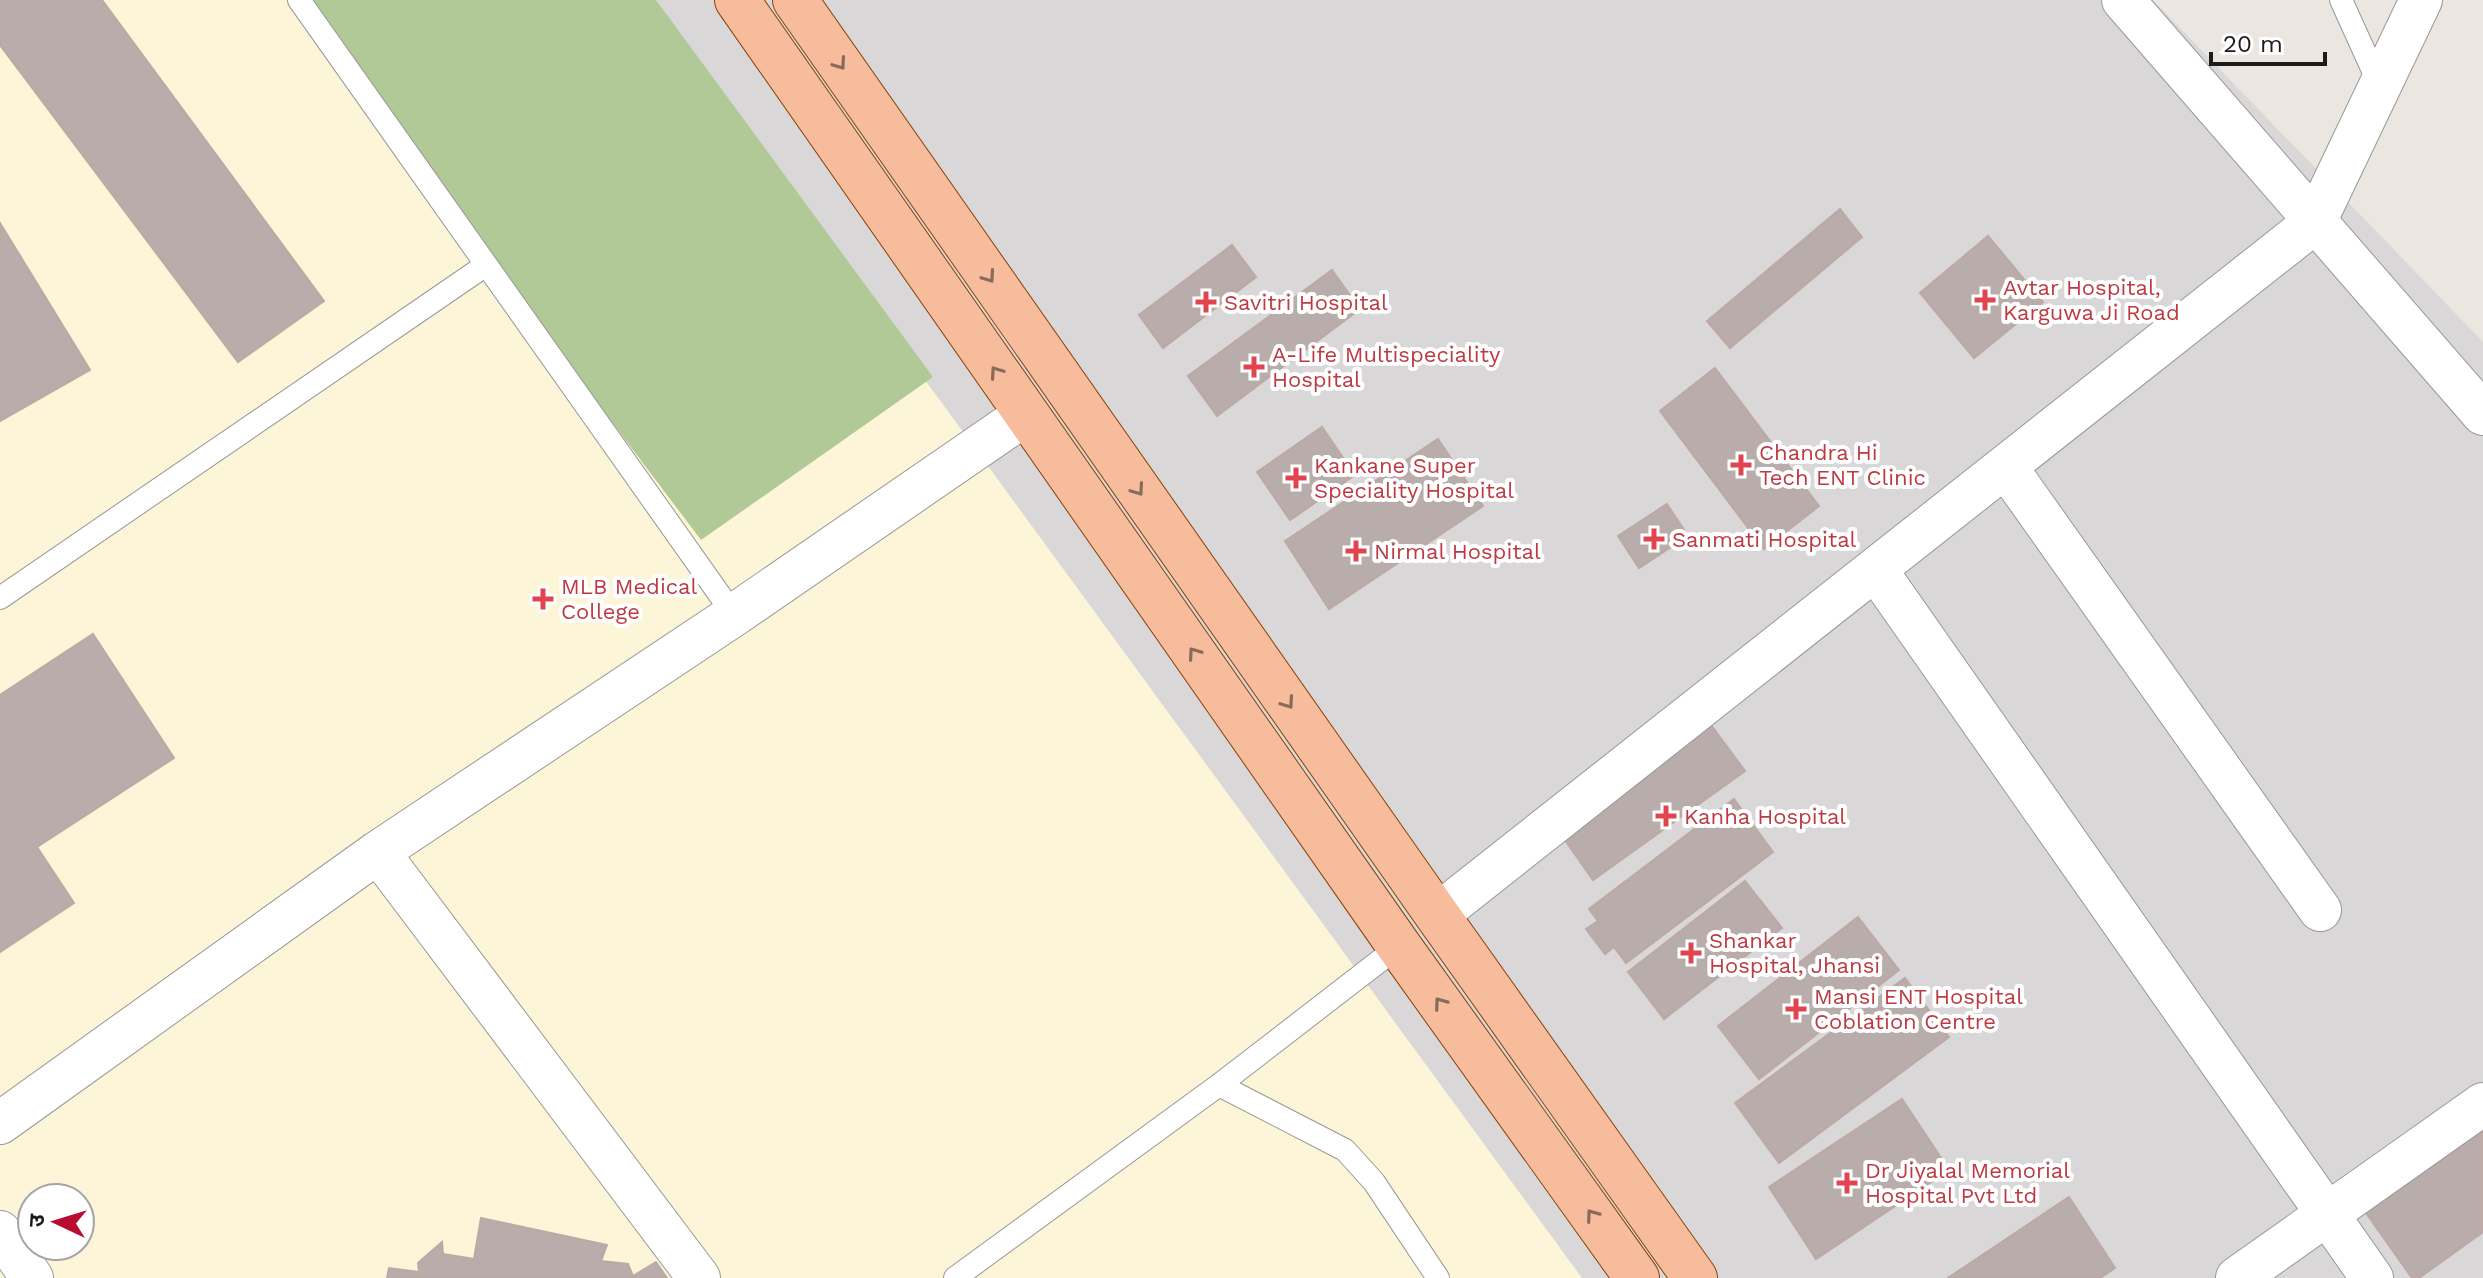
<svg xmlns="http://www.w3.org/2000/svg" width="2483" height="1278" font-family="'Work Sans','Noto Sans Devanagari',sans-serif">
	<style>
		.residential { fill: #d9d7d8; fill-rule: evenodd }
		.education { fill: #fdf5d8; fill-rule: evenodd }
		.forest { fill: #b0c997 }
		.building { fill: #b8adaa; stroke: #bca9a4; stroke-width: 2 }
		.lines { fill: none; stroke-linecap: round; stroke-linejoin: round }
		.service-casing { stroke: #989898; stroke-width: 24 }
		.minor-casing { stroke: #989898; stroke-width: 44 }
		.primary-casing { stroke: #894308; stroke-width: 46 }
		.service { stroke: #fff; stroke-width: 22 }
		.minor { stroke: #fff; stroke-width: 42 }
		.primary { stroke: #f6bc9b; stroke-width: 44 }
		.oneway { stroke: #886c5b }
		.health-dot { fill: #e0444e; stroke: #fff; stroke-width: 3 }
		.labels { text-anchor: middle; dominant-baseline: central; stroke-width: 8; stroke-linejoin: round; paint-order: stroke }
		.health-label { font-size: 22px; fill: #be3a42; stroke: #fff; text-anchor: start }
	</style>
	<rect width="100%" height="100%" fill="#ece6e0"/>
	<path class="residential" d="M0,0h2153l330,342v936h-2483zM32,1198h48v48h-48z"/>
	<path class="education" d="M0,0h647l935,1278h-1582zM32,1198h48v48h-48z"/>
	<path class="forest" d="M293,0h363l277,377 -232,163z"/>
	<path class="building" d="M0,0h102l222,301 -86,61 -238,-317z
		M1840,209l22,28 -132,111 -23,-27z
		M0,223l90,147 -90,51z
		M1988,236l55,66 -69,56 -54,-65z
		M1232,245l24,32 -93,71 -24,-33z
		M1332,270l28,39 -143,107 -29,-40z
		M1715,368l104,138 -55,43 -104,-138z
		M1322,427l33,48 -65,45 -33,-48z
		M1438,439l45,67 -154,103 -44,-68z
		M1667,504l21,32 -49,32 -21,-32z
		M93,634l81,124 -137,89 37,56 -74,49v-257z
		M1708,721l37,50 -152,109 -35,-50z
		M1734,799l39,53 -147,111 -12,-16 -9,7 -19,-25 12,-8 -9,-12z
		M1745,881l37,47 -118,91 -36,-47z
		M1858,917l41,53 -140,109 -41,-53z
		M1905,978l44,59 -170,126 -44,-60z
		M1902,1099l47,71 -133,89 -47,-72z
		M2483,1115v117l-64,46h-7l-53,-75z
		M2069,1197l46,71 -15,10h-152z
		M481,1218l126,27 -6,16 27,3 5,12 23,-14 11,16h-280l2,-10 30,4 -1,-9 24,-21 1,12 31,5z"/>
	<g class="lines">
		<g class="service-casing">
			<path id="service" d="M299,0l435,615
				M2341,0l39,86
				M0,598l486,-333
				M1219,1085l126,65 29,32 64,96
				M955,1278l264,-193 180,-139"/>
		</g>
		<g class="minor-casing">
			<path id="minor" d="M2123,0l360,414
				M2006,467l314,443
				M1876,570l496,708
				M378,852l321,426
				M1437,915l878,-693 106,-222
				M0,1123l378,-271 356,-237 292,-201
				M0,1232l32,46
				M2237,1278l246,-174"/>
		</g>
		<g class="primary-casing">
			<path id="primary" d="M737,0l662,946 238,332
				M795,0l642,915 258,363"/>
		</g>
		<use href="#service" class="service"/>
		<use href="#minor" class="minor"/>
		<use href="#primary" class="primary"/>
	</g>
	<defs><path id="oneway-chevron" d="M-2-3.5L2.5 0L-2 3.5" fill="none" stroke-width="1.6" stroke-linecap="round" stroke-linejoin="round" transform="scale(2)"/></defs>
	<g class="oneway">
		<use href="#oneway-chevron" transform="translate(840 64) rotate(55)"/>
		<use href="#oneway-chevron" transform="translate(989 277) rotate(55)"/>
		<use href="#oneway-chevron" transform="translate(996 372) rotate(-125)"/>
		<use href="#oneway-chevron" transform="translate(1138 490) rotate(55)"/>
		<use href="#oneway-chevron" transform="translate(1194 653) rotate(-125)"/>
		<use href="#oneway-chevron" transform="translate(1288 703) rotate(55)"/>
		<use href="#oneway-chevron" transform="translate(1440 1003) rotate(-126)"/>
		<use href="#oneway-chevron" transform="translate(1592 1215) rotate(-126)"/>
	</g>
	<g class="health-dot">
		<path d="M1981 288h8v8h8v8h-8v8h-8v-8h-8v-8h8z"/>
		<path d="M1202 290h8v8h8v8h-8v8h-8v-8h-8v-8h8z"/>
		<path d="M1250 355h8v8h8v8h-8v8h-8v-8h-8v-8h8z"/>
		<path d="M1737 453h8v8h8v8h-8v8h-8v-8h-8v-8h8z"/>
		<path d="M1292 466h8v8h8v8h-8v8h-8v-8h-8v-8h8z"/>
		<path d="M1650 527h8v8h8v8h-8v8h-8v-8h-8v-8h8z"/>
		<path d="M1352 539h8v8h8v8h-8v8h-8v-8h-8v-8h8z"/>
		<path d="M539 587h8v8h8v8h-8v8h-8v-8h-8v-8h8z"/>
		<path d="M1662 804h8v8h8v8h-8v8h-8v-8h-8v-8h8z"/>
		<path d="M1687 941h8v8h8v8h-8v8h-8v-8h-8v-8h8z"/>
		<path d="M1792 997h8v8h8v8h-8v8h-8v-8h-8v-8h8z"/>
		<path d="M1843 1171h8v8h8v8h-8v8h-8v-8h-8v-8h8z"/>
	</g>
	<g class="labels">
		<g class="health-label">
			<text x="2003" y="287">Avtar Hospital,<tspan x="2003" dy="25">Karguwa Ji Road</tspan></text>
			<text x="1224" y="302">Savitri Hospital</text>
			<text x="1272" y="354">A-Life Multispeciality<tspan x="1272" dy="25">Hospital</tspan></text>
			<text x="1759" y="452">Chandra Hi<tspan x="1759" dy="25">Tech ENT Clinic</tspan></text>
			<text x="1314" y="465">Kankane Super<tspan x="1314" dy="25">Speciality Hospital</tspan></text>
			<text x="1672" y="539">Sanmati Hospital</text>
			<text x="1374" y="551">Nirmal Hospital</text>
			<text x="561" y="586">MLB Medical<tspan x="561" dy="25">College</tspan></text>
			<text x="1684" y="816">Kanha Hospital</text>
			<text x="1709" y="940">Shankar<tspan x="1709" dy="25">Hospital, Jhansi</tspan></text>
			<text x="1814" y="996">Mansi ENT Hospital<tspan x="1814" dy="25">Coblation Centre</tspan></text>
			<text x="1865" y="1170">Dr Jiyalal Memorial<tspan x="1865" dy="25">Hospital Pvt Ltd</tspan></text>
		</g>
	</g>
	<g transform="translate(56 1222) rotate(274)"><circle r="38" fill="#ffffff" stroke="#a4a4a4" stroke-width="2"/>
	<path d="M0-6L14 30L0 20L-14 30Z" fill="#ba0b30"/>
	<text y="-12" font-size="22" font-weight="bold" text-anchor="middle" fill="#1b1b1b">उ</text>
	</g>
	<path d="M2211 52v12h114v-12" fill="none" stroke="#1b1b1b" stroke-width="4"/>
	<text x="2223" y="52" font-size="24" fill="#1b1b1b" stroke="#ffffff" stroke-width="6" paint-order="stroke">20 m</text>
</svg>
